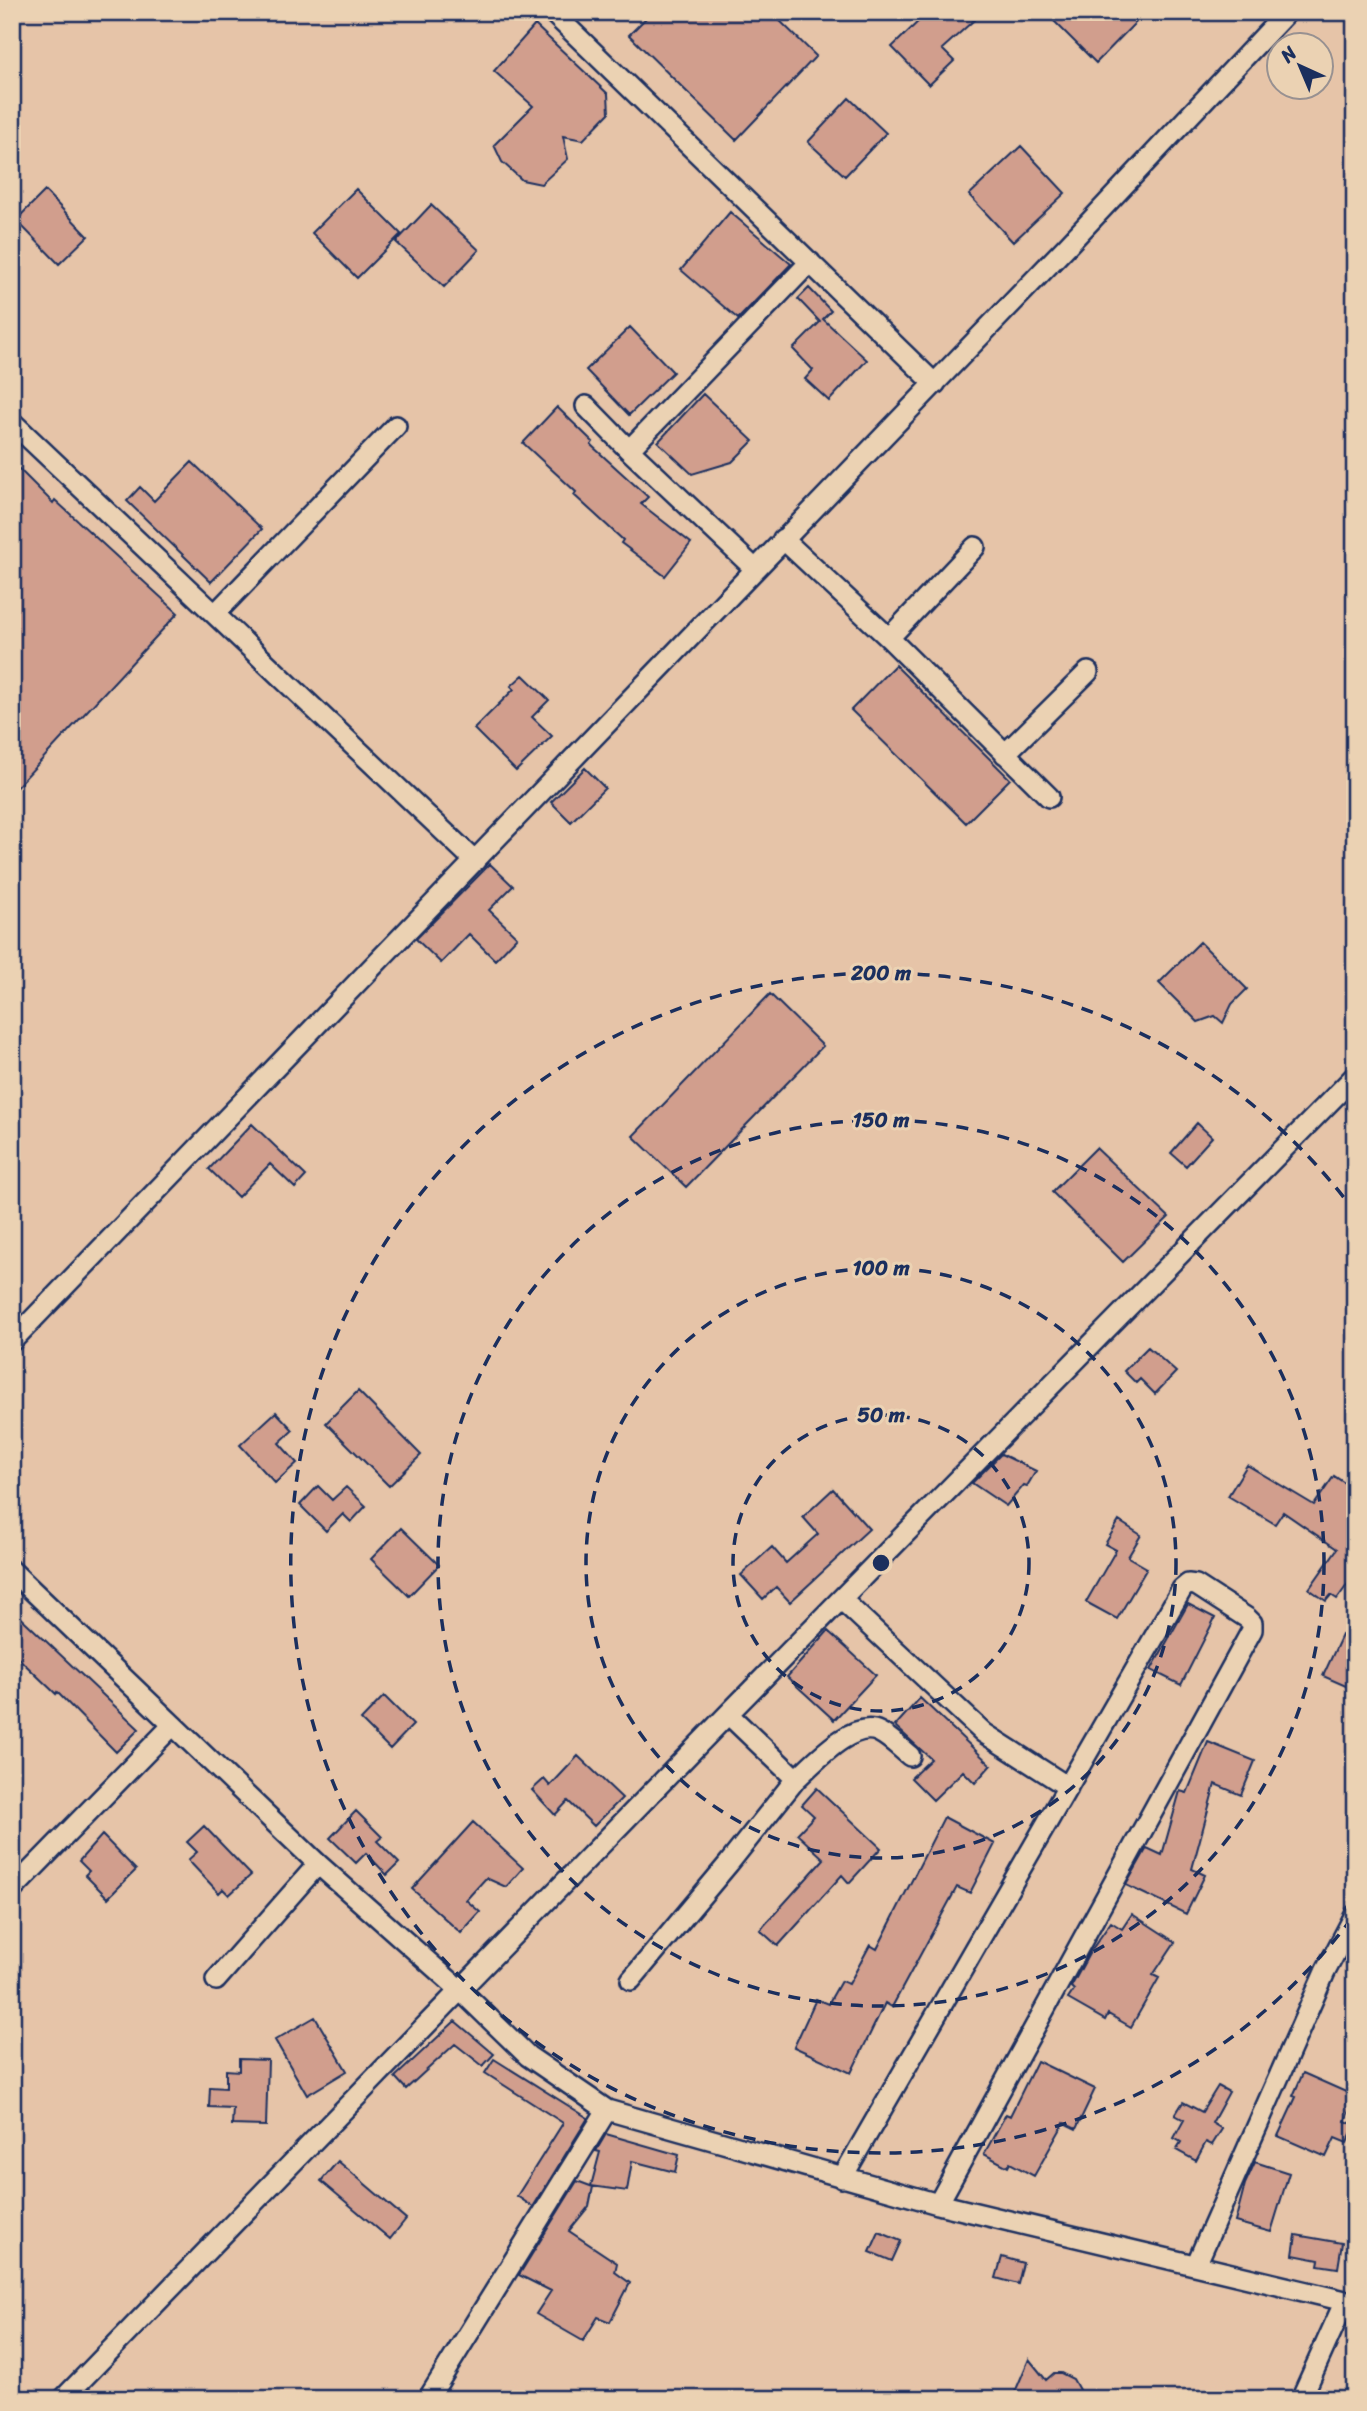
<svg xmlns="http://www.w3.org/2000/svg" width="1367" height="2411" font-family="Sriracha,sans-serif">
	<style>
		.building { fill: #d19e8d; stroke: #1b2f5e; stroke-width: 2 }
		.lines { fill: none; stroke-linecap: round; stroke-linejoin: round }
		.street-casing { stroke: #1b2f5e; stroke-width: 24 }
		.street { stroke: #ebd2b3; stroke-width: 19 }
		.ring { fill: none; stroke: #1b2f5e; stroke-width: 3.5; stroke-dasharray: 12 9 }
		.centre { fill: #1b2f5e; stroke: #ebd2b3; stroke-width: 3.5 }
		.ring-label { font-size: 21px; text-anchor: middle; font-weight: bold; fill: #1b2f5e; stroke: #ebd2b3; stroke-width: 6; stroke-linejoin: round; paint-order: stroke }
	</style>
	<rect width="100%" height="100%" fill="#e6c4a8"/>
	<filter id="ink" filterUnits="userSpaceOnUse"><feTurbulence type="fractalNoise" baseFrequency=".0143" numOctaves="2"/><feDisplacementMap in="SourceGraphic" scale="14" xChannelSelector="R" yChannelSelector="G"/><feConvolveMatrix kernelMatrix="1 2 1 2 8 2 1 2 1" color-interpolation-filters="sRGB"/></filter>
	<g filter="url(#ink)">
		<path class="building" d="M652,12h119l45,44 -80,84 -107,-105z
			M928,12h55l-41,37 12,12 -25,24 -37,-38z
			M1045,12h81l10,10 -40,41z
			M535,25l73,69 1,19 -26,27 -20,-4 5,23 -27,25 -19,-4 -20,-18 -8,-17 39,-39 -39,-35z
			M849,98l37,35 -41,43 -37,-34z
			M1021,146l44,47 -52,49 -44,-47z
			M356,189l45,45 -44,44 -45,-45z
			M45,191l43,45 -29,28 -43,-44z
			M431,205l48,45 -35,37 -48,-45z
			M730,212l61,52 -53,55 -57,-49z
			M809,288l22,23 -8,8 44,41 -38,41 -24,-22 8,-9 -20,-21 27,-27 -22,-23z
			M630,327l43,45 -44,43 -43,-45z
			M703,394l50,47 -21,21 -40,12 -34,-32z
			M557,407l36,35 -2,3 57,52 -7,7 50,39 -26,33 -44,-33 2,-3 -49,-45 2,-3 -53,-49z
			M12,462l41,41 2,-3 123,113 -166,179z
			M192,462l70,67 -51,53 -84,-81 13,-14 14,14z
			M895,665l115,114 -44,44 -115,-113z
			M523,675l26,25 -17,17 20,19 -36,35 -42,-42 40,-40 -3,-3z
			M585,768l20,20 -34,34 -20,-20z
			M490,864l23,22 -24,24 28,27 -22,23 -26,-26 -28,29 -25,-24z
			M1200,942l47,47 -15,15 -9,19 -8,-7 -17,6 -39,-39z
			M770,994l53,52 -137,141 -53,-51z
			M1197,1123l15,14 -26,29 -15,-13z
			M252,1124l54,52 -11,12 -25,-24 -32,33 -29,-28z
			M1096,1148l73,69 -46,45 -71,-70z
			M1148,1347l28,25 -21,22 -15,-15 -4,4 -12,-12z
			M358,1391l63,64 -32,31 -63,-63z
			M276,1412l17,18 -14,13 18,20 -22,20 -35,-38z
			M1001,1454l35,17 -9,15 -3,-1 -18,21 -34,-23z
			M1247,1465l67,40 20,-29 21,14v84l-18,25 -6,-4 -5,6 -17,-12 28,-40 -54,-37 -8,12 -47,-28z
			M318,1486l14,14 14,-13 20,19 -15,16 -8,-8 -17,17 -26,-26z
			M833,1489l36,40 -79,73 -14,-15 -13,12 -22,-24 31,-28 14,16 32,-29 -15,-17z
			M1119,1521l22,14 -13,22 19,11 -30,51 -31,-17 30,-52 -11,-6z
			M401,1528l38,37 -30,31 -38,-37z
			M1188,1604l27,14 -34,67 -30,-15z
			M12,1609l127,120 -23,23 -59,-60 -1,2 -44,-42z
			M828,1631l48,44 -42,45 -47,-43z
			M1342,1635l13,5v50l-32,-14z
			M384,1696l29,29 -23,24 -29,-29z
			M920,1698l71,67 -16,18 -12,-12 -30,29 -22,-22 20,-19 -36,-33z
			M1208,1742l47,19 -14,34 -26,-11 -23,85 13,6 -19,39 -60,-29 21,-37 15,7 18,-64 7,2z
			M578,1756l44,42 -28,28 -26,-25 -13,14 -23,-25 12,-11 6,7z
			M817,1788l64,60 -32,35 -7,-8 -64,71 -18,-16 64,-71 -27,-25 17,-18 -12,-11z
			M356,1811l26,26 -5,4 22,22 -12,12 -21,-22 -10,10 -26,-25z
			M944,1817l51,27 -25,49 -13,-6 -65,120 -7,-4 -34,70 -57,-26 22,-48 12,5 13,-23 8,3 21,-39 7,4z
			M473,1822l50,46 -17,19 -20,-9 -20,22 14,12 -19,21 -49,-44z
			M204,1826l47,49 -22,20 -6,-6 -4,4 -31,-33 9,-8 -10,-10z
			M102,1835l34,35 -28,28 -23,-23 4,-4 -10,-10z
			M1132,1914l43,28 -22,33 6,3 -28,49 -23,-13 -3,6 -37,-21 6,-9 -3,-3 19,-35 21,-30 11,7z
			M315,2017l32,54 -40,24 -32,-55z
			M455,2021l39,33 -11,12 -28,-22 -49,45 -11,-12z
			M239,2059l29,1 -2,66 -34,-1 1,-17 -24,-1 1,-20 16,1v-18l13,1z
			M494,2059l94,59 -55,89 -16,-11 46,-73 -78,-50z
			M1037,2061l58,28 -19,40 -12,-6 -30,53 -24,-13 -2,4 -24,-13 22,-40 4,2z
			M1303,2073l52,23 -10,25 10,4 -8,18 -12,-5 -9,19 -48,-21 18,-39 -3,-1z
			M1218,2086l11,6 -17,31 10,6 -10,16 -6,-3 -10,19 -20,-11 5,-8 -7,-4 10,-18 -9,-5 8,-13 19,10z
			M606,2134l73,21 -4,17 -43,-11 -5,30 -36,-5 9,-34 -4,-1z
			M338,2161l68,58 -16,20 -69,-58z
			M1255,2162l34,11 -18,59 -36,-10 10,-38z
			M577,2181l16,6 -4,19 -20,25 48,32 -2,9 15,11 -20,39 -12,-5 -15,24 -47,-27 15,-23 -32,-16z
			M879,2232l22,9 -9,20 -22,-9z
			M1296,2235l46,8 -4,25 -20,-3 1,-5 -26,-5z
			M1002,2257l21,6 -5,21 -22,-6z
			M1029,2359l17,21 8,-7h7l12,6 11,20h-72z"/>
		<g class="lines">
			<g class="street-casing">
				<path id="street" d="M552,12l383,372
					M586,406l43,44
					M12,422l463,439
					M783,539l106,99 160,159
					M755,569l-126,-119 181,-188
					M215,614l181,-188
					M889,638l86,-91
					M1005,754l83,-82
					M12,1341l1054,-1094 221,-235
					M12,1571l306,293 142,126 68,66 79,54 331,94 407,97h10
					M841,1599l143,134 84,54
					M796,1779c18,-16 57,-60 83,-47 12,6 21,16 31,24
					M12,1890l161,-165
					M216,1980l102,-116
					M631,1980l98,-117 67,-84 -68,-65
					M842,2178l340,-589 6,-5 8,1 51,33 5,5v7l-314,574
					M1196,2265l129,-293 30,-57
					M63,2399l665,-685 627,-638
					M428,2399l179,-289
					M1301,2399l44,-98"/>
			</g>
			<use href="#street" class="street"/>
		</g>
	</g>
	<g class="ring">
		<circle cx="881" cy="1563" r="148"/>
		<circle cx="881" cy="1563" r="295"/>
		<circle cx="881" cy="1563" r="443"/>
		<path d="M1352 1918A590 590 0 1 1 1352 1208"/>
	</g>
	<circle cx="881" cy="1563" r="10" class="centre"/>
	<g class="ring-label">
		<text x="881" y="980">200 m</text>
		<text x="881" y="1127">150 m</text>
		<text x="881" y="1275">100 m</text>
		<text x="881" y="1422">50 m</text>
	</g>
	<rect width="1367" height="2411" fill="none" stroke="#ebd2b3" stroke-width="42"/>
	<rect x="21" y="21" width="1325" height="2369" fill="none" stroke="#1b2f5e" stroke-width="2.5" filter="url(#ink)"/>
	<g transform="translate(1300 66) rotate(316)"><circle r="33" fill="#ebd2b3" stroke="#989191" stroke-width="2"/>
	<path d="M0-5L12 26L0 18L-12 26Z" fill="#1b2f5e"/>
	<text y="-10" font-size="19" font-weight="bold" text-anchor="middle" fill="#1b2f5e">N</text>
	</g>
</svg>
